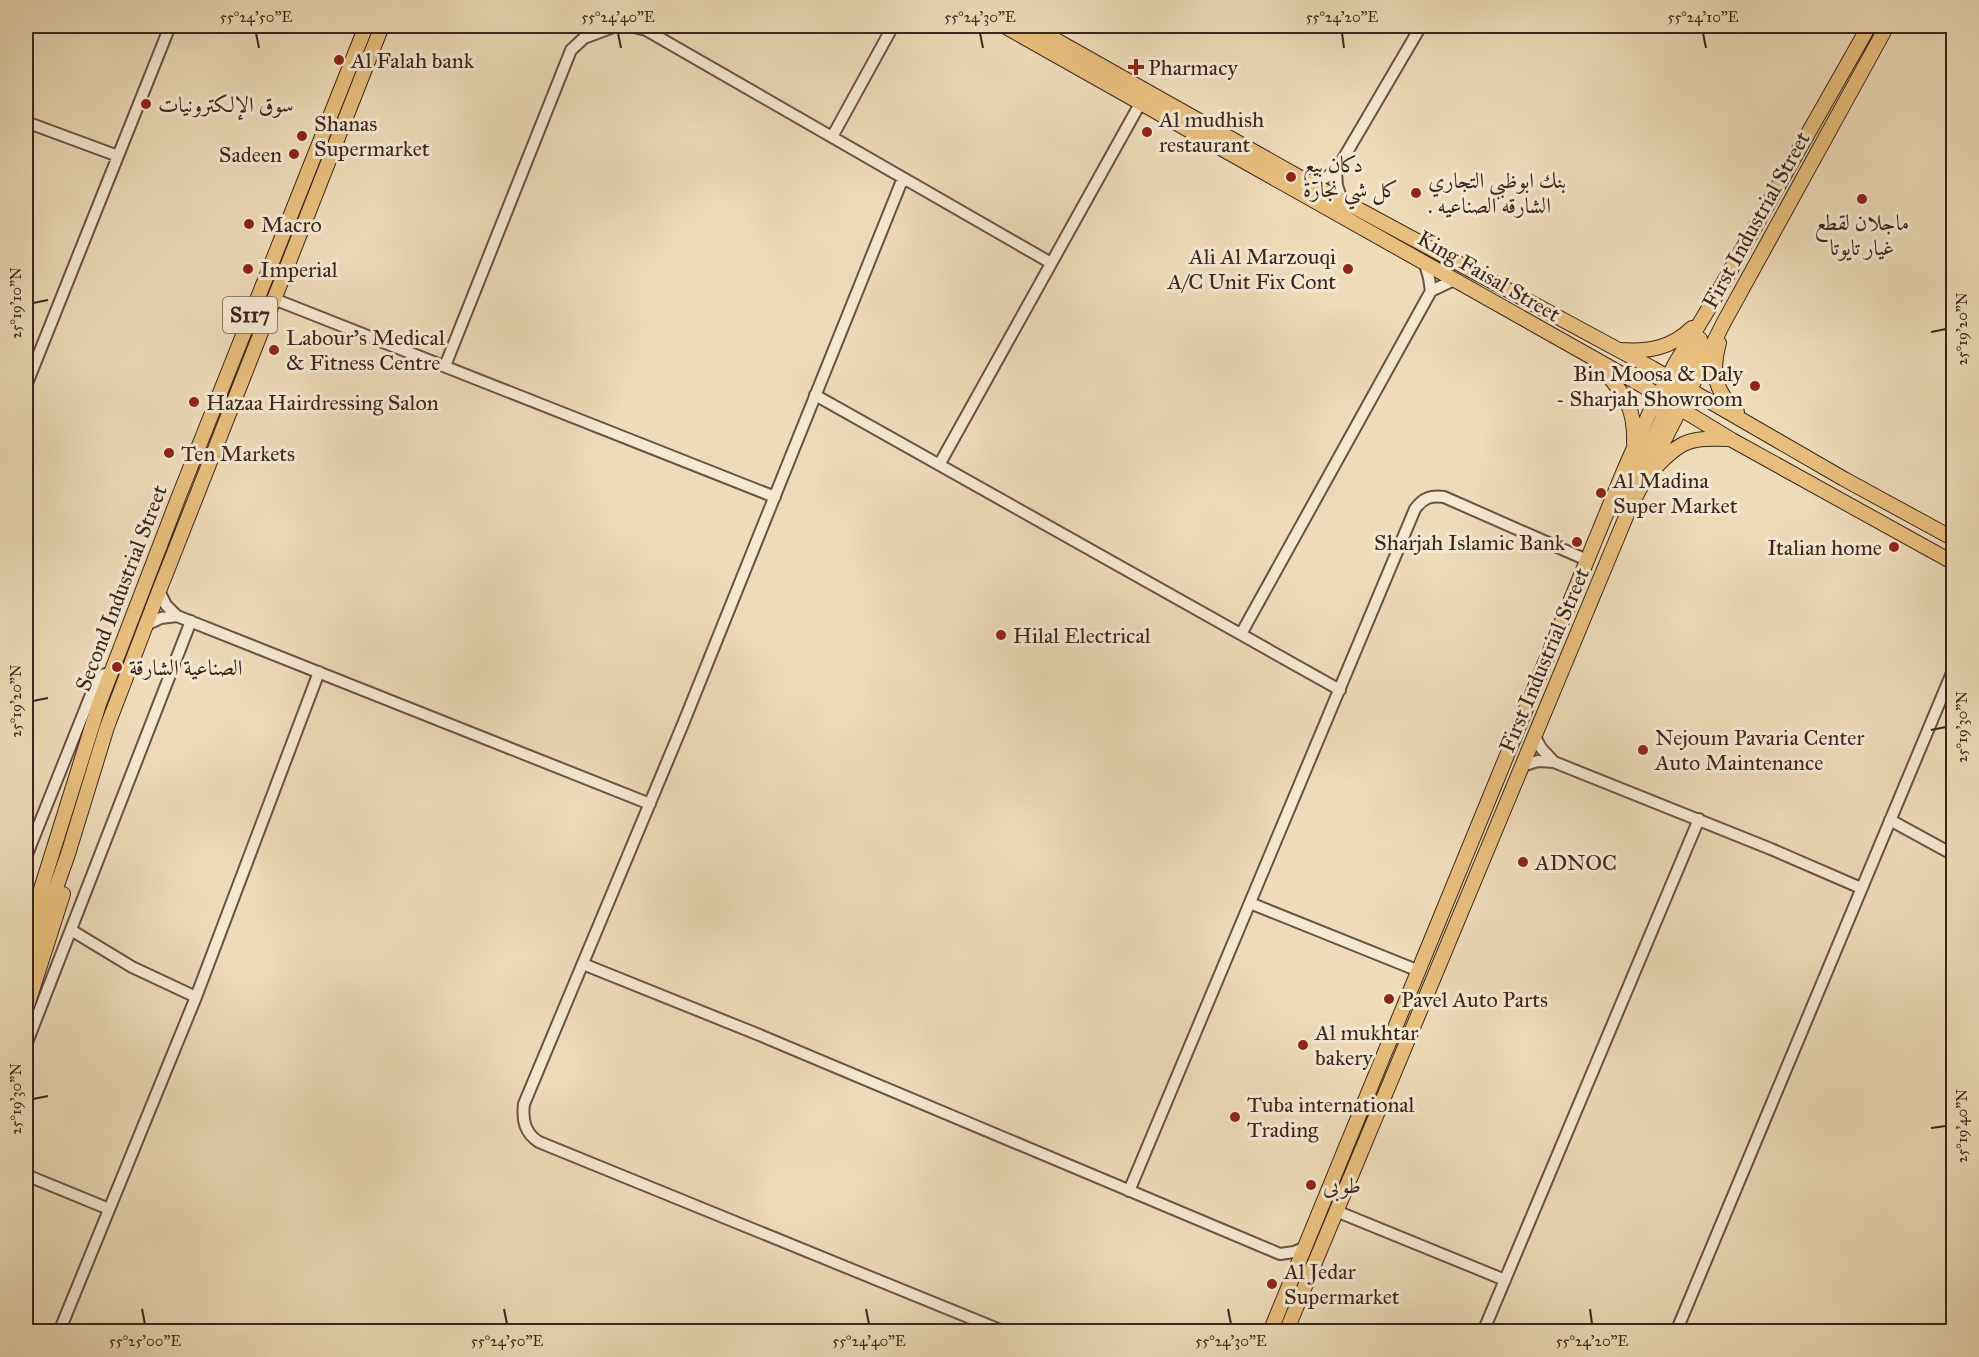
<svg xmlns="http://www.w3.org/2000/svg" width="1979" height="1357" font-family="'IM FELL Great Primer',Amiri,serif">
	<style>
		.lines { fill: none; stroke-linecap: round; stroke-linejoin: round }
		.minor-casing { stroke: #6a5243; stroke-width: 14 }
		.major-casing { stroke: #3e251c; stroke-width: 16 }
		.minor { stroke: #f4e8d1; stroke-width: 10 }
		.major { stroke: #e7be7c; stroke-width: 14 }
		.ticks { fill: none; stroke: #3e251c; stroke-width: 2 }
		.poi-dot { fill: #8f2418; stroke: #f4e8d1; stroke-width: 2 }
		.labels { text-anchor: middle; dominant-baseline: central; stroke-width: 6; stroke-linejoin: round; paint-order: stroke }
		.shield { fill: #f4e8d1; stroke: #756052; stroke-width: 1.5 }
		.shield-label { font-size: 21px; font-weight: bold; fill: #3e251c }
		.poi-label { font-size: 22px; fill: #3e251c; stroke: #f4e8d1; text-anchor: start }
		.street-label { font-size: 22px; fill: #3e251c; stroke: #f4e8d1 }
		.neatline { fill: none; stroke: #3e251c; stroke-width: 2 }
		.ticks-label { font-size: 15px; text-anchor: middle; fill: #3e251c }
	</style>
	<rect width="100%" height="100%" fill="#eedbb8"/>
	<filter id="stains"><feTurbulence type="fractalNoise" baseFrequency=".00333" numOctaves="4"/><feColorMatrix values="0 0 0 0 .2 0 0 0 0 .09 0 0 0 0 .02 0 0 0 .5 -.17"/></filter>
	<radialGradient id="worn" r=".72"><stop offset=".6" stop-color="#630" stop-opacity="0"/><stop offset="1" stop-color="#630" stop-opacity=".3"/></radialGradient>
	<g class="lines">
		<g class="minor-casing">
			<path id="minor" d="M630,26l16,4 405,233
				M26,122l92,34
				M832,137l61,-111
				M1336,171l1,15 5,14
				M903,178l-220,546 -159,380c-2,17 1,29 15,38l466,190
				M1308,182l15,-3 13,-8 85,-145
				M1425,264l4,14 2,13
				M274,299l501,198
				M445,366l126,-316 13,-12 32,-12
				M26,386l144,-360
				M815,395l525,295
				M939,465l202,-363
				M159,591l7,14 11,11 473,188
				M146,625l15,-7 16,-2
				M1241,634l190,-343 23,-11
				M1535,737l6,11 13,14
				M1522,766l16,-5 16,1 217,87 90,39
				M1890,820l64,35
				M26,857l70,-175 7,-7 8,-3
				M1250,903l169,68
				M71,930l61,37 64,30
				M583,964l174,70 523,220 14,-2 12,-5
				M26,1045l165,-424
				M26,1175l83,34
				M1129,1191l286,-682c8,-11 16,-14 29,-12l143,63
				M1336,1211l169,69
				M59,1332l137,-335 123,-325
				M1483,1332l216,-513
				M1676,1332l278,-664"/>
		</g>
		<g class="major-casing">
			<path id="major" d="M1004,26l639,360 89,54 222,123
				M1031,26l277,156 344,186 192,111 110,60
				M1719,343c-8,30 -5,47 18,69
				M1621,350c28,2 50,-2 71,-22
				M1601,367c23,28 34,38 33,76
				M1676,392l24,-53
				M1656,467c26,-28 35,-29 73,-28
				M1628,493l34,-73 8,-25
				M26,937l73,-233 80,-208 187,-470
				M26,973l42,-119 39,-127 52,-136 223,-565
				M26,1009l37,-115
				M1270,1332l355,-864 24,-54 26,-50 34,-56 160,-282
				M1286,1332l342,-820 96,-190 163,-296"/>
		</g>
		<use href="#minor" class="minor"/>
		<use href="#major" class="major"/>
	</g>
	<path class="ticks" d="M256,33l3,15M618,33l3,15M980,33l3,15M1342,33l2,15M1703,33l3,15M33,303l15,-3M1931,332l15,-3M33,701l15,-3M1931,730l15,-3M33,1099l15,-3M1931,1128l15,-2M142,1309l3,15M504,1309l3,15M866,1309l3,15M1228,1309l3,15M1590,1309l2,15"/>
	<g class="poi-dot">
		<circle cx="339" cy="60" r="6"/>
		<path d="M1133 58h6v6h6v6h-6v6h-6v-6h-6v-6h6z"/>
		<circle cx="146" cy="104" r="6"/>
		<circle cx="1147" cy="132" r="6"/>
		<circle cx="302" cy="136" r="6"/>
		<circle cx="294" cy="154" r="6"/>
		<circle cx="1291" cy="177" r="6"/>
		<circle cx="1416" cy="193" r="6"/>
		<circle cx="1862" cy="199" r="6"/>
		<circle cx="249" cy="224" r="6"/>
		<circle cx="248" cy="269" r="6"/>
		<circle cx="1348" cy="269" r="6"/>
		<circle cx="274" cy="350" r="6"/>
		<circle cx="1755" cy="386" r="6"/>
		<circle cx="194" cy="402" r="6"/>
		<circle cx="169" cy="453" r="6"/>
		<circle cx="1601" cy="493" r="6"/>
		<circle cx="1577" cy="542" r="6"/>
		<circle cx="1894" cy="547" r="6"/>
		<circle cx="1001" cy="635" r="6"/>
		<circle cx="117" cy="667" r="6"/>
		<circle cx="1643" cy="750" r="6"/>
		<circle cx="1523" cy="862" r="6"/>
		<circle cx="1389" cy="999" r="6"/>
		<circle cx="1303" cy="1045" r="6"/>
		<circle cx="1235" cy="1117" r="6"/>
		<circle cx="1311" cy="1185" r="6"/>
		<circle cx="1272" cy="1284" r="6"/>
	</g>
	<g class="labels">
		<rect class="shield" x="223" y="297" width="54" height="36" rx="4.5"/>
		<g class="shield-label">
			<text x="250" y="315">S117</text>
		</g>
		<g class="poi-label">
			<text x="351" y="60">Al Falah bank</text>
			<text x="1148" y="67">Pharmacy</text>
			<text x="158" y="104">سوق الإلكترونيات</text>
			<text x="1159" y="119">Al mudhish<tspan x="1159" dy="25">restaurant</tspan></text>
			<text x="314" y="123">Shanas<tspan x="314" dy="25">Supermarket</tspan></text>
			<text x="282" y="154" text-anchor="end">Sadeen</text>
			<text x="1303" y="164">دكان بيع<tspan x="1303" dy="25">كل شي نجارة</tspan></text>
			<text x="1428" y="180">بنك ابوظبي التجاري<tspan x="1428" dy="25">. الشارقه الصناعيه</tspan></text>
			<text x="1862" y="222" text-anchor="middle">ماجلان لقطع<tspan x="1862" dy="25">غيار تايوتا</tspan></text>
			<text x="261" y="224">Macro</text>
			<text x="1336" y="256" text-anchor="end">Ali Al Marzouqi<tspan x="1336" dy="25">A/C Unit Fix Cont</tspan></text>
			<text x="260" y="269">Imperial</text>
			<text x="286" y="337">Labour's Medical<tspan x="286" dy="25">&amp; Fitness Centre</tspan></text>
			<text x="1743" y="373" text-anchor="end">Bin Moosa &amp; Daly<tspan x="1743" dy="25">- Sharjah Showroom</tspan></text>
			<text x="206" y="402">Hazaa Hairdressing Salon</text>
			<text x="181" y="453">Ten Markets</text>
			<text x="1613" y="480">Al Madina<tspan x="1613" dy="25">Super Market</tspan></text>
			<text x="1565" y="542" text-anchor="end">Sharjah Islamic Bank</text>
			<text x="1882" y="547" text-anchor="end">Italian home</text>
			<text x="1013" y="635">Hilal Electrical</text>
			<text x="129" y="667">الصناعية الشارقة</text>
			<text x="1655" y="737">Nejoum Pavaria Center<tspan x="1655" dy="25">Auto Maintenance</tspan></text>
			<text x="1535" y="862">ADNOC</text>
			<text x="1401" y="999">Pavel Auto Parts</text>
			<text x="1315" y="1032">Al mukhtar<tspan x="1315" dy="25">bakery</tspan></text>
			<text x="1247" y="1104">Tuba international<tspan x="1247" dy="25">Trading</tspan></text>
			<text x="1323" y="1185">طوبى</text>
			<text x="1284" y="1271">Al Jedar<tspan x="1284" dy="25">Supermarket</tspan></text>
		</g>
		<g class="street-label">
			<text transform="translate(1756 220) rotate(-61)">First Industrial Street</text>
			<text transform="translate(1489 276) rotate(30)">King Faisal Street</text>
			<text transform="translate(121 588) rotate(-69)">Second Industrial Street</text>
			<text transform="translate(1544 660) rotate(-67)">First Industrial Street</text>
		</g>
	</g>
	<rect width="1979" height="1357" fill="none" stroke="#eedbb8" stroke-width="66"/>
	<rect x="33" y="33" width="1913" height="1291" class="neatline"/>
	<g class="ticks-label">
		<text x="256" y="22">55°24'50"E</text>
		<text x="618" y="22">55°24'40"E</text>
		<text x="980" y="22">55°24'30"E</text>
		<text x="1342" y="22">55°24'20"E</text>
		<text x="1703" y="22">55°24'10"E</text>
		<text transform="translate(16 303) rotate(-90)" y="5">25°19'10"N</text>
		<text transform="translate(1962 329) rotate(-90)" y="5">25°19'20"N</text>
		<text transform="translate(16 701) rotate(-90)" y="5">25°19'20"N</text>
		<text transform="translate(1962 727) rotate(-90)" y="5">25°19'30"N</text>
		<text transform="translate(16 1099) rotate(-90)" y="5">25°19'30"N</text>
		<text transform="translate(1962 1126) rotate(-90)" y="5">25°19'40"N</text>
		<text x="145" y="1346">55°25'00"E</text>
		<text x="507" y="1346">55°24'50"E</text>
		<text x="869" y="1346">55°24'40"E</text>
		<text x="1231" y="1346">55°24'30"E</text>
		<text x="1592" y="1346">55°24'20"E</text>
	</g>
	<rect width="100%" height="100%" filter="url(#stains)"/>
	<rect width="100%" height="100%" fill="url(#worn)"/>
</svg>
